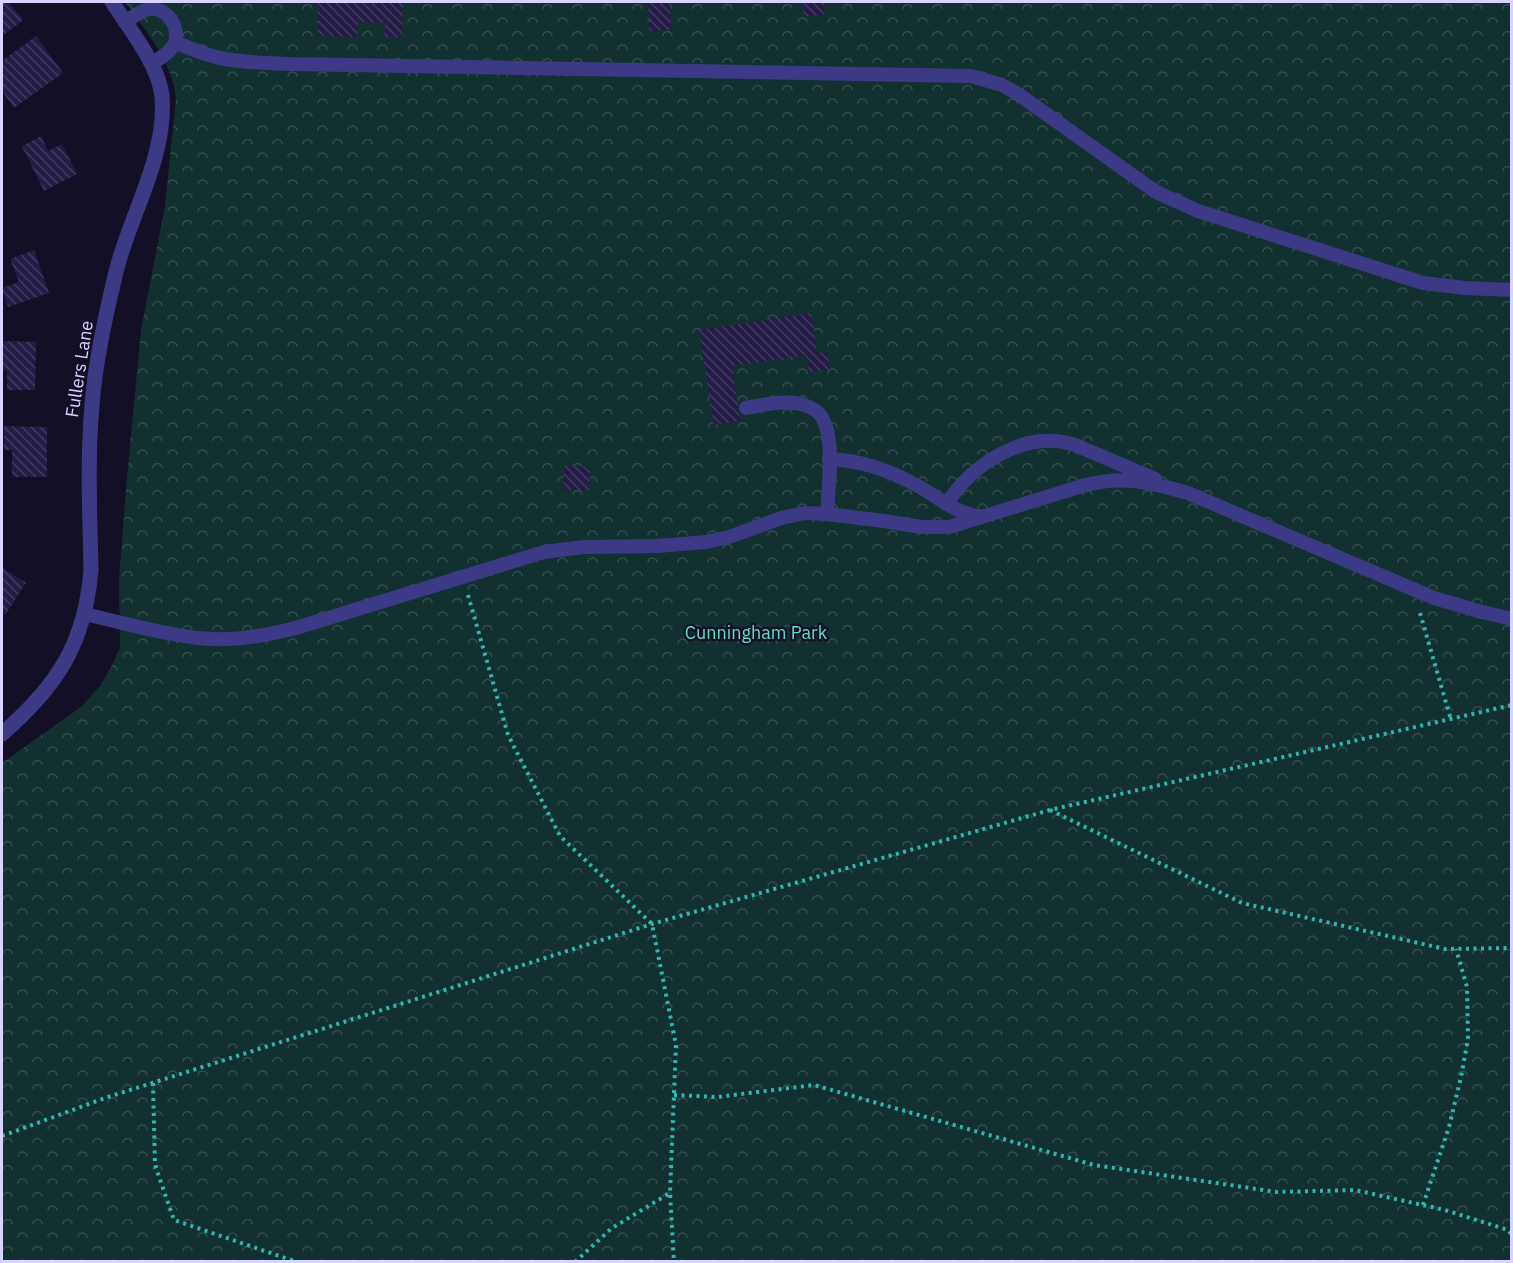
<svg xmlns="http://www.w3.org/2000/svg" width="1513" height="1263" font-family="'IBM Plex Sans',sans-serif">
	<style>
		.forest { fill: url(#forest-crowns) }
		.building { fill: url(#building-back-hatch) }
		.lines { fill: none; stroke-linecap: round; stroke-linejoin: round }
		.path { stroke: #2fb8b0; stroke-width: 4; stroke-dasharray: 3 4.5; stroke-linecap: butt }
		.lane { stroke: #3d3a85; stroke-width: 14 }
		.street { stroke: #3d3a85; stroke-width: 15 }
		.labels { text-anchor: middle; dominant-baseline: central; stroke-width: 4.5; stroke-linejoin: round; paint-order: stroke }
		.street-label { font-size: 18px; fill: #d9d4ff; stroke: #130f26 }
		.park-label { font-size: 18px; fill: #5fe0c0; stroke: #130f26 }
	</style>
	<defs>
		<pattern id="forest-crowns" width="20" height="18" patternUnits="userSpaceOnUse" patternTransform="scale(1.5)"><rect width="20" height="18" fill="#12302f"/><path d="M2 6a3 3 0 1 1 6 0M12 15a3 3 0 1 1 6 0" fill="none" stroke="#344d4e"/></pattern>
		<pattern id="building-back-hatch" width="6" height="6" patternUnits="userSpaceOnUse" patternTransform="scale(1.5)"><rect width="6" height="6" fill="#241b47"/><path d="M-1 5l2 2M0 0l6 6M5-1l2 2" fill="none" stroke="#433b63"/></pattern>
	</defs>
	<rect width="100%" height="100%" fill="#130f26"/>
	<path class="forest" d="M125,2h1386v1259h-1509v-498l79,-56 19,-21 11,-19 9,-19 -1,-69 8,-102 14,-147 24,-124 11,-107c-4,-39 -29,-66 -51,-97z"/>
	<path class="building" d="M2,2h7l14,18 -21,16z
		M318,2h85l-1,35h-18l1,-14 -27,-1 -1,15 -39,-1z
		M648,2h22l1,28 -22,1z
		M803,2h21v13l-20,1z
		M36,36l27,37 -49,35 -12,-17v-30z
		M41,136l7,15 14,-7 15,30 -33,17 -22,-45z
		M34,250l15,43 -41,14 -6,-19 17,-6 -9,-23z
		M811,313l6,40 10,-1 3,17 -21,3 -3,-17 -74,11 8,55 -26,4 -15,-95z
		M2,341l34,1 -1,48h-28v-20h-5z
		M4,426l43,1v50h-35v-27h-8z
		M564,466l26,1 -1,23h-26z
		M3,568l23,15 -21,32 -3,-2v-42z"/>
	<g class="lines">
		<path class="path" d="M468,595l40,140 52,101 92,88 24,121 -6,148 4,69
			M1420,613l31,107
			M1050,810l192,93 203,46 67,-1
			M153,1083l2,82 19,55 123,42
			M674,1095l43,2 97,-12 280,80 183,27 78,-2 90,20 63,20 4,5
			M2,1136l103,-38 547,-174 398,-114 462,-105
			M1423,1205l26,-78 12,-50 7,-38 -1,-52 -11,-38
			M575,1262l37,-34 58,-35"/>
		<path class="lane" d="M125,22c6,-4 14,-10 21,-12 18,-5 34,14 29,32 -3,10 -15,16 -23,22
			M175,42c16,7 33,14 50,17 22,4 45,4 67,5l679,12 31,9 16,9 138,98 42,19 225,72 42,5 47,2
			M746,408c21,-4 49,-11 69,2 23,15 13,79 12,104
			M829,459c31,1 62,12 89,27 20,11 38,28 62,30
			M947,504c25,-41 80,-75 128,-59l80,34
			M84,614c37,8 76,20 114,24 34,4 68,-2 101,-11l245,-75 40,-5 74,-1 48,-4 23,-5 52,-19 24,-5 22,1 57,7 37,6h28l133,-41c40,-11 67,-4 106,7l246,105 48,14 30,7"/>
		<path class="street" d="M2,734c55,-48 83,-90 89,-164 -1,-54 -4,-110 1,-164 3,-43 13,-87 23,-130 13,-58 52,-118 47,-179 -2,-30 -33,-69 -50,-95"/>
	</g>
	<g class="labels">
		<g class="street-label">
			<text transform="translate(79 369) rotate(-81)">Fullers Lane</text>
		</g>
		<g class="park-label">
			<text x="756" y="632">Cunningham Park</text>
		</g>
	</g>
	<rect width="1513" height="1263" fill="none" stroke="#d9d4ff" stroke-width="6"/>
</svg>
